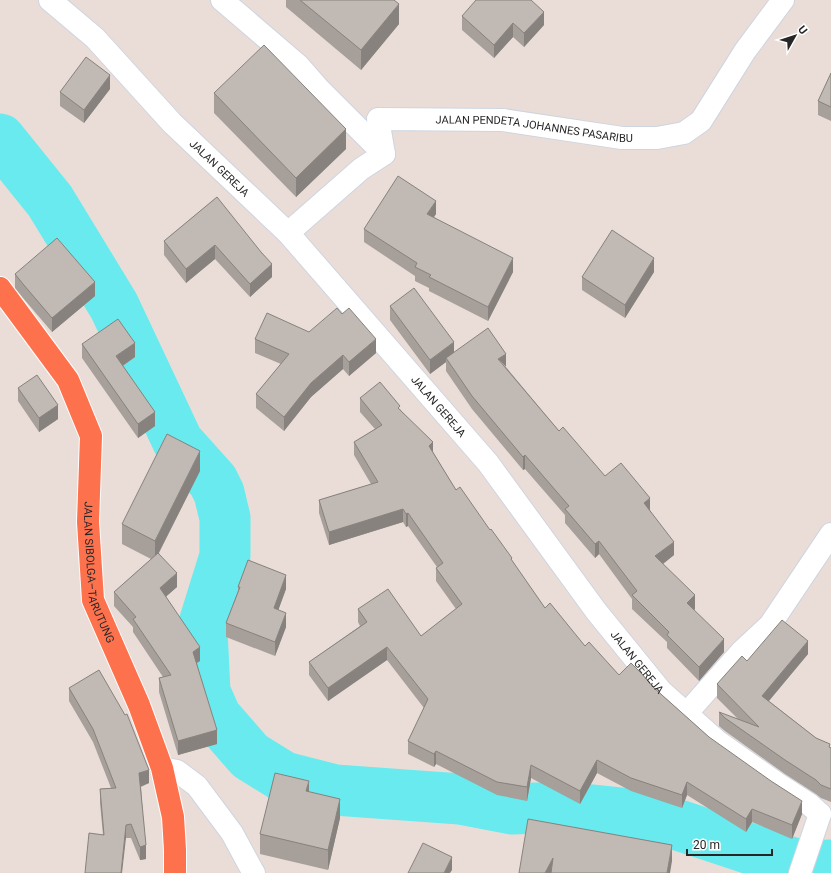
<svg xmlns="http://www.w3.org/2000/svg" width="831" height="873" font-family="Roboto,sans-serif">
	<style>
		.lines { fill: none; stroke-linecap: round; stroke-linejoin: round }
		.river { stroke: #68eaee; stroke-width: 51 }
		.street-casing { stroke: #cdd5e0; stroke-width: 24 }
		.highway-casing { stroke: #fff; stroke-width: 24 }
		.street { stroke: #fff; stroke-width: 22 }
		.highway { stroke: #fe714d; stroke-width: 22 }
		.wall { fill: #a69f9a }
		.shaded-wall { fill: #87827d }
		.building { fill: #c1b9b3; stroke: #87827d }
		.labels { text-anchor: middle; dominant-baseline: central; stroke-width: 4; stroke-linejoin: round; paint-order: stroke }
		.street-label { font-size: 11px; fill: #262626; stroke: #fff }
	</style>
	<rect width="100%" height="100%" fill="#eaddd7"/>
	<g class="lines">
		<path class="river" d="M0,139l50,62 64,105 64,136 35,39 6,12 6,25v38l-23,74 3,62 11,25 34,39 34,21 51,13 125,9 52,10 52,-2 87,9 151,50 29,-1"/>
		<g class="street-casing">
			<g id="street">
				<path id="s1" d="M50,0l45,38 77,85 116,110 200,230 108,148 65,80 56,50 61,43 31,20 11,10"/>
				<path d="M222,0l76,65 21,24 65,65"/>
				<path id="s2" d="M288,233l73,-64 23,-15 -6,-35 125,1 119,18h35l27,-5 17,-12 44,-70 38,-51"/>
				<path d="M686,714l56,-63 28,-26 61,-91"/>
				<path d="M162,768l15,3 20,15 35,47 20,37 2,3"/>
				<path d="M800,873l20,-59"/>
			</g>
		</g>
		<g class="highway-casing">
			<g id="highway">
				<path id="s3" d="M0,288l68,92 23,56 -3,86 5,78 46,105 23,63 11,49 2,33v23"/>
			</g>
		</g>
		<use href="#street" class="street"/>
		<use href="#highway" class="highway"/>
	</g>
	<path class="wall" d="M286,0h108l5,24 -38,46 -75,-63z
		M462,16l82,9 -20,22 -11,-10 -19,21 -32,-28z
		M831,73v48l-13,-6v-14z
		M110,89l-26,34 -24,-17v-14z
		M214,93l132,56 -50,48 -82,-84z
		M217,197l55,80 -22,20 -35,-38 -29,24 -22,-28v-14z
		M436,214l-2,3 79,55 -25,49 -59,-30v-3l-14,-7v-5l-51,-34v-13z
		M654,272l-29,46 -43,-28v-13z
		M15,274l80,22 -43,36 -29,-34 -8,-10z
		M390,306l64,46 52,15 53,64 46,45 45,34 24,45 -11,9 32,45 -1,1 30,42 -25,29 -32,-33v-6l-35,-33v-10l-33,-45 -4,4 -30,-35v-8l-40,-46 -2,1 -51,-61 -26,-38v-9l-16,12 -40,-54z
		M309,332l67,21 -27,23 -6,-7 -32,28 -27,34 -28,-23v-14l25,-30 -26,-11v-14z
		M82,344l53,13 -12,9 32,60 -17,12 -56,-80z
		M18,388l40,31 -19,13 -21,-31z
		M360,398l40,11 33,43 23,38 56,72 33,46 40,38 34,29 34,12 56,50 93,77 -10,25 -40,-17 -6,10 -59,-37 -5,13 -51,-17 -34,-18 -17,31 -49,-26 -4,23 -30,-6 -61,-31 -2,3 -26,-13v-13l16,-33 -37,-48 -59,41 -19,-26v-13l51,-36 -2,-4v-13l63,27 35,-27 -20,-28v-13l1,-1 -29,-41 -2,1 -3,-5 -74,23 -10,-32v-13l52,-16 -17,-29v-13l21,-13 -15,-17z
		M200,471l-41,82 18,34 -11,9 34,65 -3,2 20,81 -39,11 -19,-63v-14l4,-1 -30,-45v-5l-19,-21v-14l37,-33 -29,-15v-20z
		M238,587l48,2 -8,21 8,17 -11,29 -49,-19v-14l12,-32z
		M808,654l-39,47 47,37 15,10v54l-10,-4 -5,-4 -31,-20 -60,-43 -6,-5v-14l19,7 -21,-21v-14l30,-23z
		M69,688l80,95 -8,4 5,72 -6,1 -9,-22h-5l-23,-3 -3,-32v-14l11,-1 -18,-46 -24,-41z
		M340,818l-12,52 -68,-16v-20z"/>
	<path class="shaded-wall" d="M399,4v20l-38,46v-20z
		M544,12v13l-20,22v-14z
		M513,23v14l-19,21v-13z
		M110,75v14l-26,34v-13z
		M346,129v20l-50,48v-19z
		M436,201v13l-9,13v-13z
		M215,245v14l-29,24v-14z
		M513,258v14l-25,49v-14z
		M654,258v14l-29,46v-13z
		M272,264v13l-22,20v-13z
		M95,282v14l-43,36v-14z
		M376,339v14l-27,23v-14z
		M454,342v14l-8,2v4l-16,12v-14z
		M135,343v14l-19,13v-14z
		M506,354v13l-8,-8z
		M343,355v14l-32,28 -27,34v-14l27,-34z
		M58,405v14l-19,13v-14z
		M155,412v14l-17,12v-14z
		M433,442v14l-4,-10z
		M200,451v20l-45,89v-19z
		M525,455v14l-2,1v-13z
		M650,498v14l-6,-9z
		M403,509v13l-74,23v-13z
		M408,513v13l-2,1v-13z
		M599,541v13l-4,4v-14z
		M674,542v13l-19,15v-14z
		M177,573v14l-17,15v-14z
		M286,575v14l-12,33v-14z
		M695,595v14l-8,8v-14z
		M286,613v14l-11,29v-14z
		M724,639v13l-25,29v-14z
		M808,641v13l-46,55v-13z
		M200,647v14l-7,4v-13z
		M387,647v13l-59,41v-13z
		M217,730v14l-39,11v-14z
		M436,751v13l-2,3v-13z
		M597,760v13l-17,31v-13z
		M531,765v13l-4,23v-14z
		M149,770v13l-10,4v-14z
		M309,781v20l-3,-10z
		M687,782v13l-5,13v-13z
		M340,799v19l-12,52v-20z
		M802,801v13l-10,25v-14z
		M752,809v13l-6,10v-13z
		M126,825v13l-4,35h-1z
		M146,845v14l-6,1v-13z
		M672,845v16l-2,12h-3z
		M452,857v13l-2,3h-6z
		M553,858v15h-8z"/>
	<path class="building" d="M300,0h94l5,4 -38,46z
		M476,0h55l13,12 -20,21 -11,-10 -19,22 -32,-29z
		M264,45l82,84 -50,49 -82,-85z
		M86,57l24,18 -26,35 -24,-18z
		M831,73v34l-13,-6z
		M398,176l38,25 -9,13 86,44 -25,49 -59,-30 2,-2 -16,-8 2,-4 -53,-34z
		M217,197l44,55 11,12 -22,20 -35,-39 -29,24 -22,-28z
		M612,230l42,28 -29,47 -43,-28z
		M57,238l38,44 -43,36 -29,-34 -8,-10z
		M414,288l40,54 -24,18 -40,-54z
		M337,308l5,6 7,-6 27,31 -27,23 -6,-7 -32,28 -27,34 -28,-23 33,-40 -34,-15 12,-26 42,19z
		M118,319l17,24 -19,13 39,56 -17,12 -56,-80z
		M488,328l18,26 -8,5 61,72 4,-4 42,49 16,-13 29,35 -6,5 30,39 -19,14 40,39 -8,8 37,36 -25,28 -32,-32 2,-3 -37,-37 5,-4 -38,-50 -4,3 -30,-35 4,-3 -44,-51 -2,2 -51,-61 -26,-38z
		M37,375l21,30 -19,13 -21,-30z
		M380,382l20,24 -2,2 35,34 -4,4 27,44 4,-3 30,43 1,-1 21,29 -1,1 34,49 5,-5 35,43 4,-4 30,33 12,-12 11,11 11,13 56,50 62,44 31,20 -10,24 -40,-16 -6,10 -59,-37 -5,13 -51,-17 -34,-18 -17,31 -49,-26 -4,22 -30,-5 -61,-31 -2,3 -26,-13 20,-42 -41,-52 -59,41 -19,-26 58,-40 -9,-13 30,-20 33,47 41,-32 -26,-36 7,-5 -35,-50 -2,1 -3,-5 -74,23 -10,-32 59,-18 -24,-40 28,-17 -22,-27z
		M167,434l33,17 -45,90 -33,-17z
		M158,553l19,20 -17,15 40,59 -7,5 24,78 -39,11 -19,-63 12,-3 -38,-56 3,-2 -22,-25z
		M248,560l38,15 -12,33 12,5 -11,29 -49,-19 14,-36h-2z
		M782,620l26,21 -46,55 54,42 14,6 -1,3 2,1v41l-10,-4 -5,-5 -31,-20 -60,-42 -6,-6 40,15 -42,-43 25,-28 5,5z
		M99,670l26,45 2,-1 22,56 -10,3 7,72 -6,2 -9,-23 -5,1 -5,48h-36l4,-40 15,2 -4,-46 16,-1 -23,-59 -24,-41z
		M275,773l34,8 -3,10 34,8 -12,51 -68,-16z
		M528,819l144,26 -5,28h-116l2,-15 -8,15h-26z
		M423,843l29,14 -8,16h-36z"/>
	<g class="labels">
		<g class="street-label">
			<text stroke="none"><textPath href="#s2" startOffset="317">JALAN PENDETA JOHANNES PASARIBU</textPath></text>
			<text stroke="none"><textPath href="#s1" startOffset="239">JALAN GEREJA</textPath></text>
			<text stroke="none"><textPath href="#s1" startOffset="563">JALAN GEREJA</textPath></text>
			<text stroke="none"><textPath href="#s3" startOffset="313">JALAN SIBOLGA–TARUTUNG</textPath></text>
			<text stroke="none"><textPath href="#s1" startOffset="887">JALAN GEREJA</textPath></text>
		</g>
	</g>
	<g transform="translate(795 36) rotate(51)" stroke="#ffffff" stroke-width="3" paint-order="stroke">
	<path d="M0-3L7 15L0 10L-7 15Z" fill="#262626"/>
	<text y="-6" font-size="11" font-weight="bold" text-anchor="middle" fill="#262626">U</text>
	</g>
	<path d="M687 849v6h85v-6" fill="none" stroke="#262626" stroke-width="2"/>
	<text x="693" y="849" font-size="12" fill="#262626" stroke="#ffffff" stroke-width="3" paint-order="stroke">20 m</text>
</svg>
